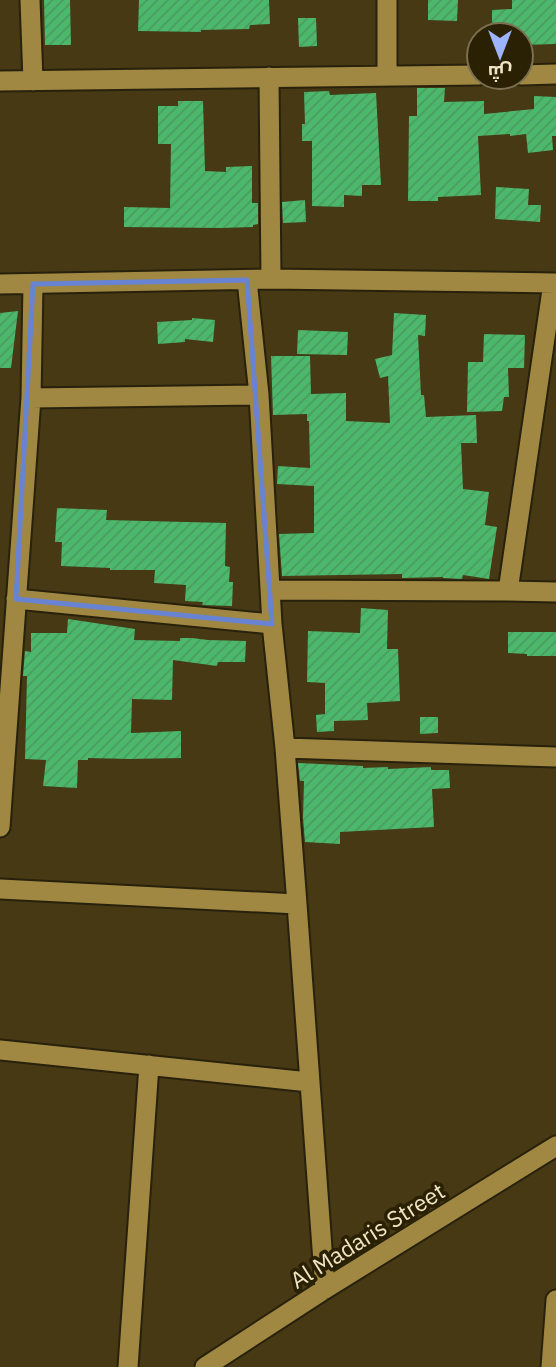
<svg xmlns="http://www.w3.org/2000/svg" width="556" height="1367" font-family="'IBM Plex Sans',Cairo,sans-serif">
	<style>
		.building { fill: url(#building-hatch) }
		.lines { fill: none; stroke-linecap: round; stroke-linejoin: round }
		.minor-casing { stroke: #28210b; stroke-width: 23 }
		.minor { stroke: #a08843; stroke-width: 19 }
		.marked { fill: none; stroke: #6783d1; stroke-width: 5; stroke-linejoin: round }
		.labels { text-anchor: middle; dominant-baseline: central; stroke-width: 7; stroke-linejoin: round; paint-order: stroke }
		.street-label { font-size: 23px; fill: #f1e5c3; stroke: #2a2003 }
	</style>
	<defs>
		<pattern id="building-hatch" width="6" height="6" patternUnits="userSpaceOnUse" patternTransform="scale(1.75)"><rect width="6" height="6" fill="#4cb86c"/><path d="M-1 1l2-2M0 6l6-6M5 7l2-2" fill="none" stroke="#4b9b60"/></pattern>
	</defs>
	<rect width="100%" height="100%" fill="#463914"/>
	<path class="building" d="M44,0h26l1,45h-26z
		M139,0h130l1,24 -20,1 -1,4 -48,1v2l-63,-1z
		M428,0h30l-1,21 -29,-1z
		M512,0h44v44l-35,1v-10h-29v-25l20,-1z
		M298,18h18l1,28 -18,1z
		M417,88h28l-1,14 40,-1v13l50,-5v-13l22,1v39h-4l1,14 -25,3 -2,-19 -16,2v-2l-32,2 3,59 -43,2v4h-30l1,-85h8z
		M329,91l1,4 46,-2 5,92h-19v11l-18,-1v12l-32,-1v-65h-10v-17h3l-1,-32z
		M178,101h25l2,70 21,1v-5l26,-1v37h6v21l-5,1v2l-32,1 -97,-1v-20l46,1 1,-64h-13v-38h20z
		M496,187l33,2 -1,16h13l-1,17 -45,-3z
		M305,200l1,22 -23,1 -1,-21z
		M18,311l-7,57h-11v-55z
		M394,313l32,2 -1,21 -7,-1 3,60h3l2,22 50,-2 1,28h-16l2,46 26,3 -4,33 12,2 -8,52 -26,-4 -1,4 -19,-1v-1l-41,1v-4l-120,2 -3,-42 35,-1v-47l-37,-2 1,-18 32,2 -1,-47h-2v-7l-34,1 -2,-59h39l1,38 35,-1v28l44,2 -2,-47 -8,2 -5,-19 17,-4z
		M192,318l23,2 -2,22 -28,-3v3l-27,2 -1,-22 35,-2z
		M298,330l50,2 -1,23 -50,-1z
		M484,334l41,1 -1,33h-16l1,29h-5l-2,14 -35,1 1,-50h15z
		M57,508l50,2 -1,10 120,3 -1,43 5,1 -1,15h4l-1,24 -30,-1 1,-3 -18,-1 1,-16 -32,-2 1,-13h-45v-2l-49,-2 1,-24h-7z
		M361,608l27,2 -1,39h11l2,52 -33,2 1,17 -34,1v10l-17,1 -1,-17 9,-1v-31l-18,-1 1,-51 52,2z
		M68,619l67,10 -1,11 46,1v-3h12l16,2 38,1 -1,21h-27l-1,4 -44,-6 -1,40 -40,-1 -1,34 50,-2v27l-51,1 -42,-1v2h-10l-1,28 -34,-2 3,-26 -21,-1 2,-83h-4l2,-25 6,1v-19h36z
		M508,632h48v24h-29v-2l-19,-1z
		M420,717h18v16l-18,1z
		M298,763l65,3v2l25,-1v2l43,-2v3h18l1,18 -18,1 2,38 -94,5v12l-35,-2 -2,-24 1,-37h-4z"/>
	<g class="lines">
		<g class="minor-casing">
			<path id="minor" d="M30,0l3,81
				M387,0v75
				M521,75l35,-1
				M269,77l2,202
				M0,81l479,-6
				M247,280l12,115 13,229 13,124 12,156 28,385
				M553,283l-45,308 48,1
				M0,284l271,-5 285,4
				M31,398l228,-3
				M270,590l238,1
				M16,599l256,25
				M285,748l271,9
				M0,827l31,-429 2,-114
				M0,889l297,15
				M0,1050l309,32
				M128,1367l21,-302
				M205,1367l120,-78 231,-143
				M551,1367l5,-67"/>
		</g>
		<use href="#minor" class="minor"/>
	</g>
	<path class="marked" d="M247,280l25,344 -256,-25 17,-315z"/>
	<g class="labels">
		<g class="street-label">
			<text transform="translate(367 1235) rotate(-32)">Al Madaris Street</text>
		</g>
	</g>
	<g transform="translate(500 56) rotate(180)"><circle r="33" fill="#2a2003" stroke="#7a6f50" stroke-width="2"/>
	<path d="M0-5L12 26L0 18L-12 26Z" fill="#9db4fd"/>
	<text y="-10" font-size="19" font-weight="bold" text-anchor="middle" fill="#f1e5c3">ش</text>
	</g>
</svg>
